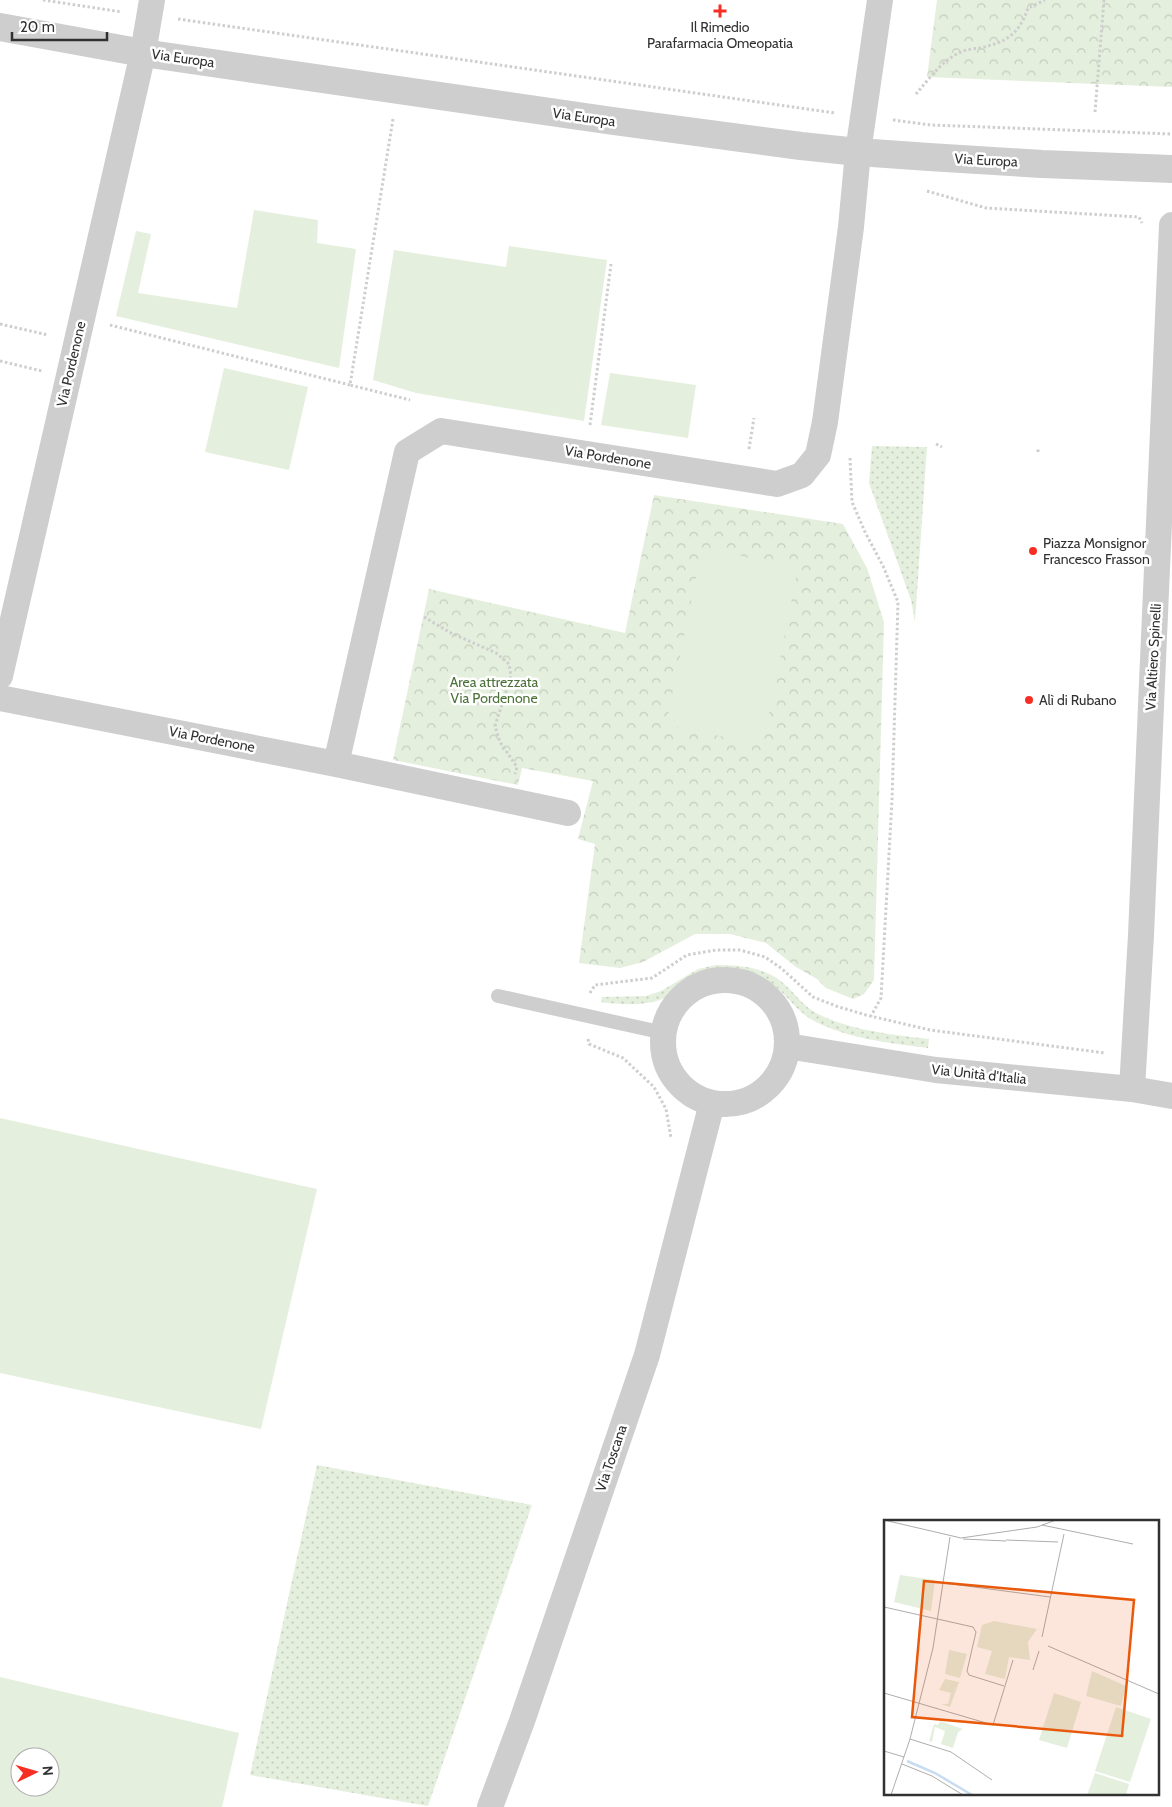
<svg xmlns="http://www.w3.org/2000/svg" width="1172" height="1807" font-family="Cabin,sans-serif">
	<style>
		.grass { fill: url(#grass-dots) }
		.park { fill: url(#park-crowns) }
		.garden { fill: #e5efdd; fill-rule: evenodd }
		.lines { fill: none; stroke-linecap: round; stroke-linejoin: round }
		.path { stroke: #cecece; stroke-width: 3; stroke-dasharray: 2.5 2.5; stroke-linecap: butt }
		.service { stroke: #cecece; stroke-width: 14 }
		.minor { stroke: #cecece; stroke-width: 26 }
		.tertiary { stroke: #cecece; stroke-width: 28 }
		.poi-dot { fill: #f72e23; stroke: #fff; stroke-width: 2 }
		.labels { text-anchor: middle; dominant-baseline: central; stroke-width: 5; stroke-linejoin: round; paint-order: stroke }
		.poi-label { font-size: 14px; fill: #313131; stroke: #fff; text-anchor: start }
		.street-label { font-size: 14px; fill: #313131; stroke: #fff }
		.park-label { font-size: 14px; fill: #4c7139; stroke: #fff }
		.inset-river { fill: none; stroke: #c8dcf0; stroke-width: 2.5 }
		.inset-road { fill: none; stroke: #adadad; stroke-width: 1 }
		.view { fill: #e8590c; fill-opacity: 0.15; stroke: #e8590c; stroke-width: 2.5 }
		.inset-edge { fill: none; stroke: #313131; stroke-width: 2.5 }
	</style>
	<defs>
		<pattern id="grass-dots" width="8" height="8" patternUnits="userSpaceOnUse" patternTransform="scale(1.25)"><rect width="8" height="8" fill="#e5efdd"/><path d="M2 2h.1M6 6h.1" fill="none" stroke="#c5cdbe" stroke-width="1.8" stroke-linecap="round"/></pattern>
		<pattern id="park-crowns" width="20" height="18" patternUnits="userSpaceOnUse" patternTransform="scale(1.25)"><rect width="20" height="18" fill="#e5efdd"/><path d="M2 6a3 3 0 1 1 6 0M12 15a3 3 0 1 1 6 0" fill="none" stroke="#c5cdbe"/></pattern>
	</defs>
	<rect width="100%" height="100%" fill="#fff"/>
	<path class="grass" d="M872,446l55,1 -12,175 -4,-22 -42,-117z
		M716,965c24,0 47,2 66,17 12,10 20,23 34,31 32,17 78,22 113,26l-1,9c-37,-5 -80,-9 -114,-27 -15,-8 -25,-23 -37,-33 -11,-8 -26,-14 -39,-16 -37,-6 -44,13 -73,26 -18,8 -44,7 -64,4l1,-5 44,-1 15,-5 37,-22z
		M317,1465l215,40 -104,301 -178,-31z"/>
	<path class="park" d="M937,0h235v87l-245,-10z
		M654,495l189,29 24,44 17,54 -10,358 -10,14 -11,5 -27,-11 -9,-9 -21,-12 -30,-24 -36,-9h-35l-52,28 -23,6 -41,-5 16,-119 -17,-5 15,-58 -71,-13 -4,17 -125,-25 36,-171 196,44z"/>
	<path class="garden" d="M254,210l64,10 -1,23 39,6 -17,119 -223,-52 20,-85 15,3 -13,59 99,15z
		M509,246l98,14 -23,161 -168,-28 -43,-13 21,-130 112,17z
		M224,368l84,19 -19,83 -84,-18z
		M610,373l86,12 -8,53 -87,-13z
		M702,548l96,20 -35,177 -97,-20z
		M0,1118l317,71 -56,240 -261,-56z
		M0,1677l239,56 -17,74h-222zM20,1757h30v30h-30z"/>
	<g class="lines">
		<path class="path" d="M43,0l79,12
			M178,19l657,94
			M916,94c13,-15 26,-34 45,-42 6,-3 13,-3 19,-4 27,-6 39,-14 48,-40l17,-8
			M1095,112l9,-112
			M393,119l-43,266 60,15
			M893,120l38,5 241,9
			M927,191l59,17 153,9 3,6
			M0,324l48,11
			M110,325l240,60
			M0,361l42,10
			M590,425l21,-161
			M936,444l6,3
			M749,449l5,-31
			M1038,452v-4
			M850,458l2,44 13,30 18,34 15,36 -6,198 -11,198 -10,18
			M424,617l27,16 45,20 13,11 2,12 -16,50 5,16 17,25 -2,7
			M590,993l5,-8 57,-7 35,-23 29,-5h24l25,7 16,11 32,29 23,9 30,9 64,15 175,23
			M588,1039l1,5 34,14 31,29 12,22 5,29"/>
		<path class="service" d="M498,996l166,37"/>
		<path class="minor" d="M0,676l143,-623 9,-53
			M0,698l336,66 232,49
			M336,764l71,-312 34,-21 336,53 25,-9 16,-20 7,-33 26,-195 7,-75 22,-152
			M663 1042a62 62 0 1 1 124 0a62 62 0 1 1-124 0Z
			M787,1046l149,24 196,19 40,7
			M1132,1089l9,-154 31,-710
			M490,1807l32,-86 125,-366 65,-252"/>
		<path class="tertiary" d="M0,27l143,26 470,68 188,25 57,6 71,5 113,7 130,5"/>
	</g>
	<g class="poi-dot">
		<path d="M717.5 3.5h5v5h5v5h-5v5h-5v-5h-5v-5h5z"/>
		<circle cx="1033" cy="551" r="5"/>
		<circle cx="1029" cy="700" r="5"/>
	</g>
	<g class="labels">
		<g class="poi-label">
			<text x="720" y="27" text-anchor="middle">Il Rimedio<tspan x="720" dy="16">Parafarmacia Omeopatia</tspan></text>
			<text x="1043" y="543">Piazza Monsignor<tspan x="1043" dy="16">Francesco Frasson</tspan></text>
			<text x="1039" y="700">Alì di Rubano</text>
		</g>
		<g class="street-label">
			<text transform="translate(183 58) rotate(8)">Via Europa</text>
			<text transform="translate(584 117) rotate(8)">Via Europa</text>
			<text transform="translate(986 160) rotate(3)">Via Europa</text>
			<text transform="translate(71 364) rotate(-77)">Via Pordenone</text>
			<text transform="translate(608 457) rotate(9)">Via Pordenone</text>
			<text transform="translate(1153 657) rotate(-87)">Via Altiero Spinelli</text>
			<text transform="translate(212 739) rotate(11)">Via Pordenone</text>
			<text transform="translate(979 1074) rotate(6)">Via Unità d'Italia</text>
			<text transform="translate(611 1458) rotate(-71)">Via Toscana</text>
		</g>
		<g class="park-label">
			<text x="494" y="682">Area attrezzata<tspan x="494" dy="16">Via Pordenone</tspan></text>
		</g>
	</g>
	<g transform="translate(884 1520)">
		<rect width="275" height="275" fill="#fff"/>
		<path d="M208,151l34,15 -5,20 -35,-10z" fill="#e5efdd"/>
		<path d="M16,55l35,5 -4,31 -37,-9zM110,101l43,8 -9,13 2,18 -21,-3 -4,22 -20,-5 7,-23 -15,-4 5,-22z" fill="#e5efdd"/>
		<path d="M102,111l21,5 -4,11 -20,-5zM65,130l18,4 -7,24 -15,-4zM61,159l14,3 -9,25 -9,-3h7l3,-11 -12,-3zM170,173l27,9 -14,46 -28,-8zM232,187l35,12 -21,63 -35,-11zM56,201l23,8 -5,3 -5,16 -12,-4 4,-13 -10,-4 -3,15 -3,-1 5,-17 4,1zM211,253l34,11 -3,11h-39z" fill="#e5efdd"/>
		<path class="inset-river" d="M23,241l28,12 37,22"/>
		<path class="inset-road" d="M0,0l77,18 76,-11 19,-7M158,5l91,19M79,19l43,2M122,20l52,2M60,63l106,14M0,87l89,20 3,5 -9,39 2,4 35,11M158,117l22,-103M164,126l111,48M149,150l6,-19M0,173l109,32 20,-65M26,219l41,13 41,28M0,231l20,6M18,244l30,12 31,19M7,275l19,-56 23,-91 17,-111"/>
		<path class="view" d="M40,61l210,19 -12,136 -210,-19z"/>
		<rect width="275" height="275" class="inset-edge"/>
	</g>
	<g transform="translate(35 1772) rotate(85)"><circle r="24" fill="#ffffff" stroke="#adadad"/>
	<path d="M0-4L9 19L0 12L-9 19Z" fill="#f72e23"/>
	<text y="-8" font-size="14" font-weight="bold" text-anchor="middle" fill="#313131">N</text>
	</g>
	<path d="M12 32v8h95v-8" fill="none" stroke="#313131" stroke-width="2.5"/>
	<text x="20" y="32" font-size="15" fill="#313131" stroke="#ffffff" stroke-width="4" paint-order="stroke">20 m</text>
</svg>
